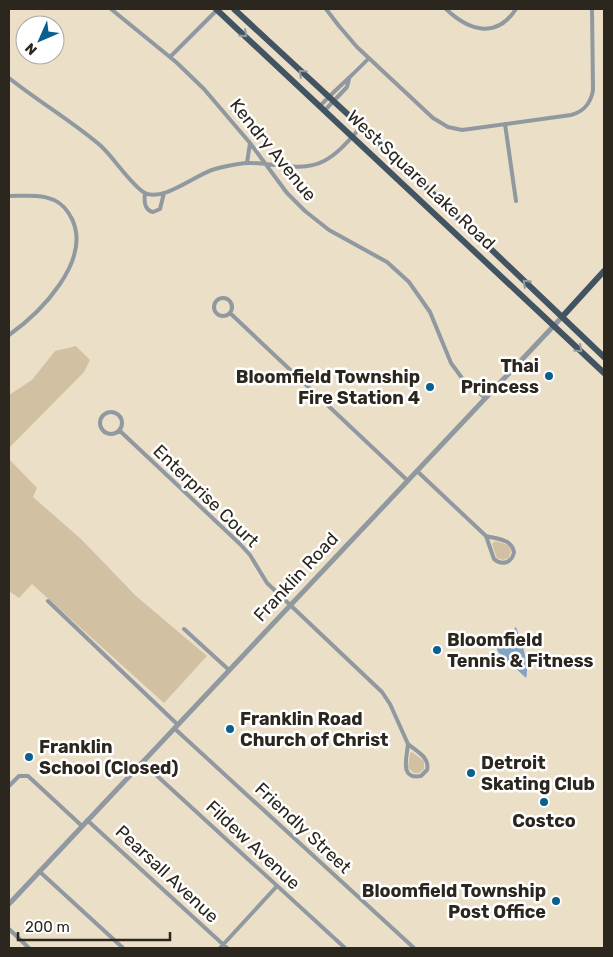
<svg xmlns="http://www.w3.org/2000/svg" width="613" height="957" font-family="Rubik,sans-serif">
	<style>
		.green { fill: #d1c0a2 }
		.water { fill: #80a4c2 }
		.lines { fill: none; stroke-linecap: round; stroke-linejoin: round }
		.minor { stroke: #9099a0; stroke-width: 4 }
		.tertiary { stroke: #9099a0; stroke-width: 5 }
		.trunk { stroke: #425462; stroke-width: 6 }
		.oneway { stroke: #8e98a1 }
		.poi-dot { fill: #0a5f91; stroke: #fff; stroke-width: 2 }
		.labels { text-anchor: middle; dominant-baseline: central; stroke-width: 5; stroke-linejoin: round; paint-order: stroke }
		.street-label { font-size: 18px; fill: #2c271e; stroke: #fff }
		.poi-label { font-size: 18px; font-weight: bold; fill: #2c271e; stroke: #fff; text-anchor: start }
	</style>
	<rect width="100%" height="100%" fill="#ecdfc7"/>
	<path class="green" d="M76,346l14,14 -6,12 -75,76v-53l23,-15 23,-29z
		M9,459l28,29 -4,9 48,42 55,57 71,60 -43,47 -132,-119 -13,14 -10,-7z
		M495,541l14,4 2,6 -2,7 -6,2 -6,-2 -5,-14z
		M412,752l12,9v8l-5,4h-5l-6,-5 2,-15z"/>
	<path class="water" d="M516,627c5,13 14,38 10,51l-28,-26 -1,-4z"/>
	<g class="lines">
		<path class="minor" d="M111,9l65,53 28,27 46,54 37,50 18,18 24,19 58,32 22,20 21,30 21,51 11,15 23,20
			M326,9l13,17 18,21 76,71 15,9 14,3 109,-15c12,-3 20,-12 22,-25l-1,-81
			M446,9c22,21 50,31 70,0
			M170,57l48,-48
			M9,78c30,24 63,43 92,68 13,12 31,40 44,47 19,9 51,-19 70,-24 12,-3 25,-7 38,-6 23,1 50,9 71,-2 15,-8 26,-22 37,-34
			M320,106c16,-17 33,-31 49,-48
			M325,110l22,-23 2,-8
			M505,124l11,77
			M247,163l3,-20
			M145,193c-1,8 -1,17 8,19l7,-3 4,-16
			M9,196c15,0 31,-2 45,4 9,4 14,11 18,19 20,42 -32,94 -63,116
			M214 307a9 9 0 1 1 18 0a9 9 0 1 1-18 0Z
			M230,313l178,168
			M100 423a11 11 0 1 1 22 0a11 11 0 1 1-22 0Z
			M119,430l121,114 10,11 17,28 115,109 8,12 18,40
			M417,471l69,65
			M486,536c11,3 26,3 28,16 -2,11 -12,14 -20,7z
			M48,601l129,123
			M184,629l45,41
			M174,728l240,220
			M408,744c9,8 22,13 19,26l-6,6c-22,4 -14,-19 -13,-32z
			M142,762l203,186
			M9,786l10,-10h9l54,50
			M87,820l140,128
			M39,871l84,77
			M9,929l20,19
			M220,948l57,-62"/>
		<path class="tertiary" d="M9,904l553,-587"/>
		<path class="trunk" d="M216,9l388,364
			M234,9l174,161 196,187
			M562,317l42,-46"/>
	</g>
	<defs><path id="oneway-chevron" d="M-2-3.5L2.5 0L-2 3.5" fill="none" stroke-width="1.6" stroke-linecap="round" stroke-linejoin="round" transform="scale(1.25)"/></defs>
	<g class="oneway">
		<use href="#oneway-chevron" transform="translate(244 34) rotate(43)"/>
		<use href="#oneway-chevron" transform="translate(302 73) rotate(-137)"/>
		<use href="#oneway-chevron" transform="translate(526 283) rotate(-136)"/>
		<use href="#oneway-chevron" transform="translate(579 349) rotate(43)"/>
	</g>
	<g class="poi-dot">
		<circle cx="549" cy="376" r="5"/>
		<circle cx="430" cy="387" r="5"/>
		<circle cx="437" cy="650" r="5"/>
		<circle cx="230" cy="729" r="5"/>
		<circle cx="29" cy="757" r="5"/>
		<circle cx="471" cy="773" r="5"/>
		<circle cx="544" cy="802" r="5"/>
		<circle cx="556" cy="901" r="5"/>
	</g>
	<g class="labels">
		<g class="street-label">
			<text transform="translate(273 150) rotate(51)">Kendry Avenue</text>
			<text transform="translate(421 180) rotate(43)">West Square Lake Road</text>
			<text transform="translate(206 496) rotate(44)">Enterprise Court</text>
			<text transform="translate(296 577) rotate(-47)">Franklin Road</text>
			<text transform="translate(303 828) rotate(43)">Friendly Street</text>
			<text transform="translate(253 845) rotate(43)">Fildew Avenue</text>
			<text transform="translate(167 874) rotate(43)">Pearsall Avenue</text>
		</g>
		<g class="poi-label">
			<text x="539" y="366" text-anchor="end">Thai<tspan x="539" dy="21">Princess</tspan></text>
			<text x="420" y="377" text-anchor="end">Bloomfield Township<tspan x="420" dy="21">Fire Station 4</tspan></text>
			<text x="447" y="640">Bloomfield<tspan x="447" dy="21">Tennis &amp; Fitness</tspan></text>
			<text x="240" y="719">Franklin Road<tspan x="240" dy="21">Church of Christ</tspan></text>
			<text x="39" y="747">Franklin<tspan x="39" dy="21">School (Closed)</tspan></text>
			<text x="481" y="763">Detroit<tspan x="481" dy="21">Skating Club</tspan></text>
			<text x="544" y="821" text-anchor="middle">Costco</text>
			<text x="546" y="891" text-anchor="end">Bloomfield Township<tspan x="546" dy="21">Post Office</tspan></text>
		</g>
	</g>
	<rect width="613" height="957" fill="none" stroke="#2c271e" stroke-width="20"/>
	<g transform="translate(40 40) rotate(225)"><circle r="24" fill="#ffffff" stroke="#aba9a5"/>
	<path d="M0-4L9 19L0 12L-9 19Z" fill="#0a5f91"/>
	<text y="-8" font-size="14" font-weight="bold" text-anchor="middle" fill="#2c271e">N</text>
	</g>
	<path d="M18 932v8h152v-8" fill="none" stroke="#2c271e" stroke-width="2.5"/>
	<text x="25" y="932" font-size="15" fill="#2c271e" stroke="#ffffff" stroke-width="4" paint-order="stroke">200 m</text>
</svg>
